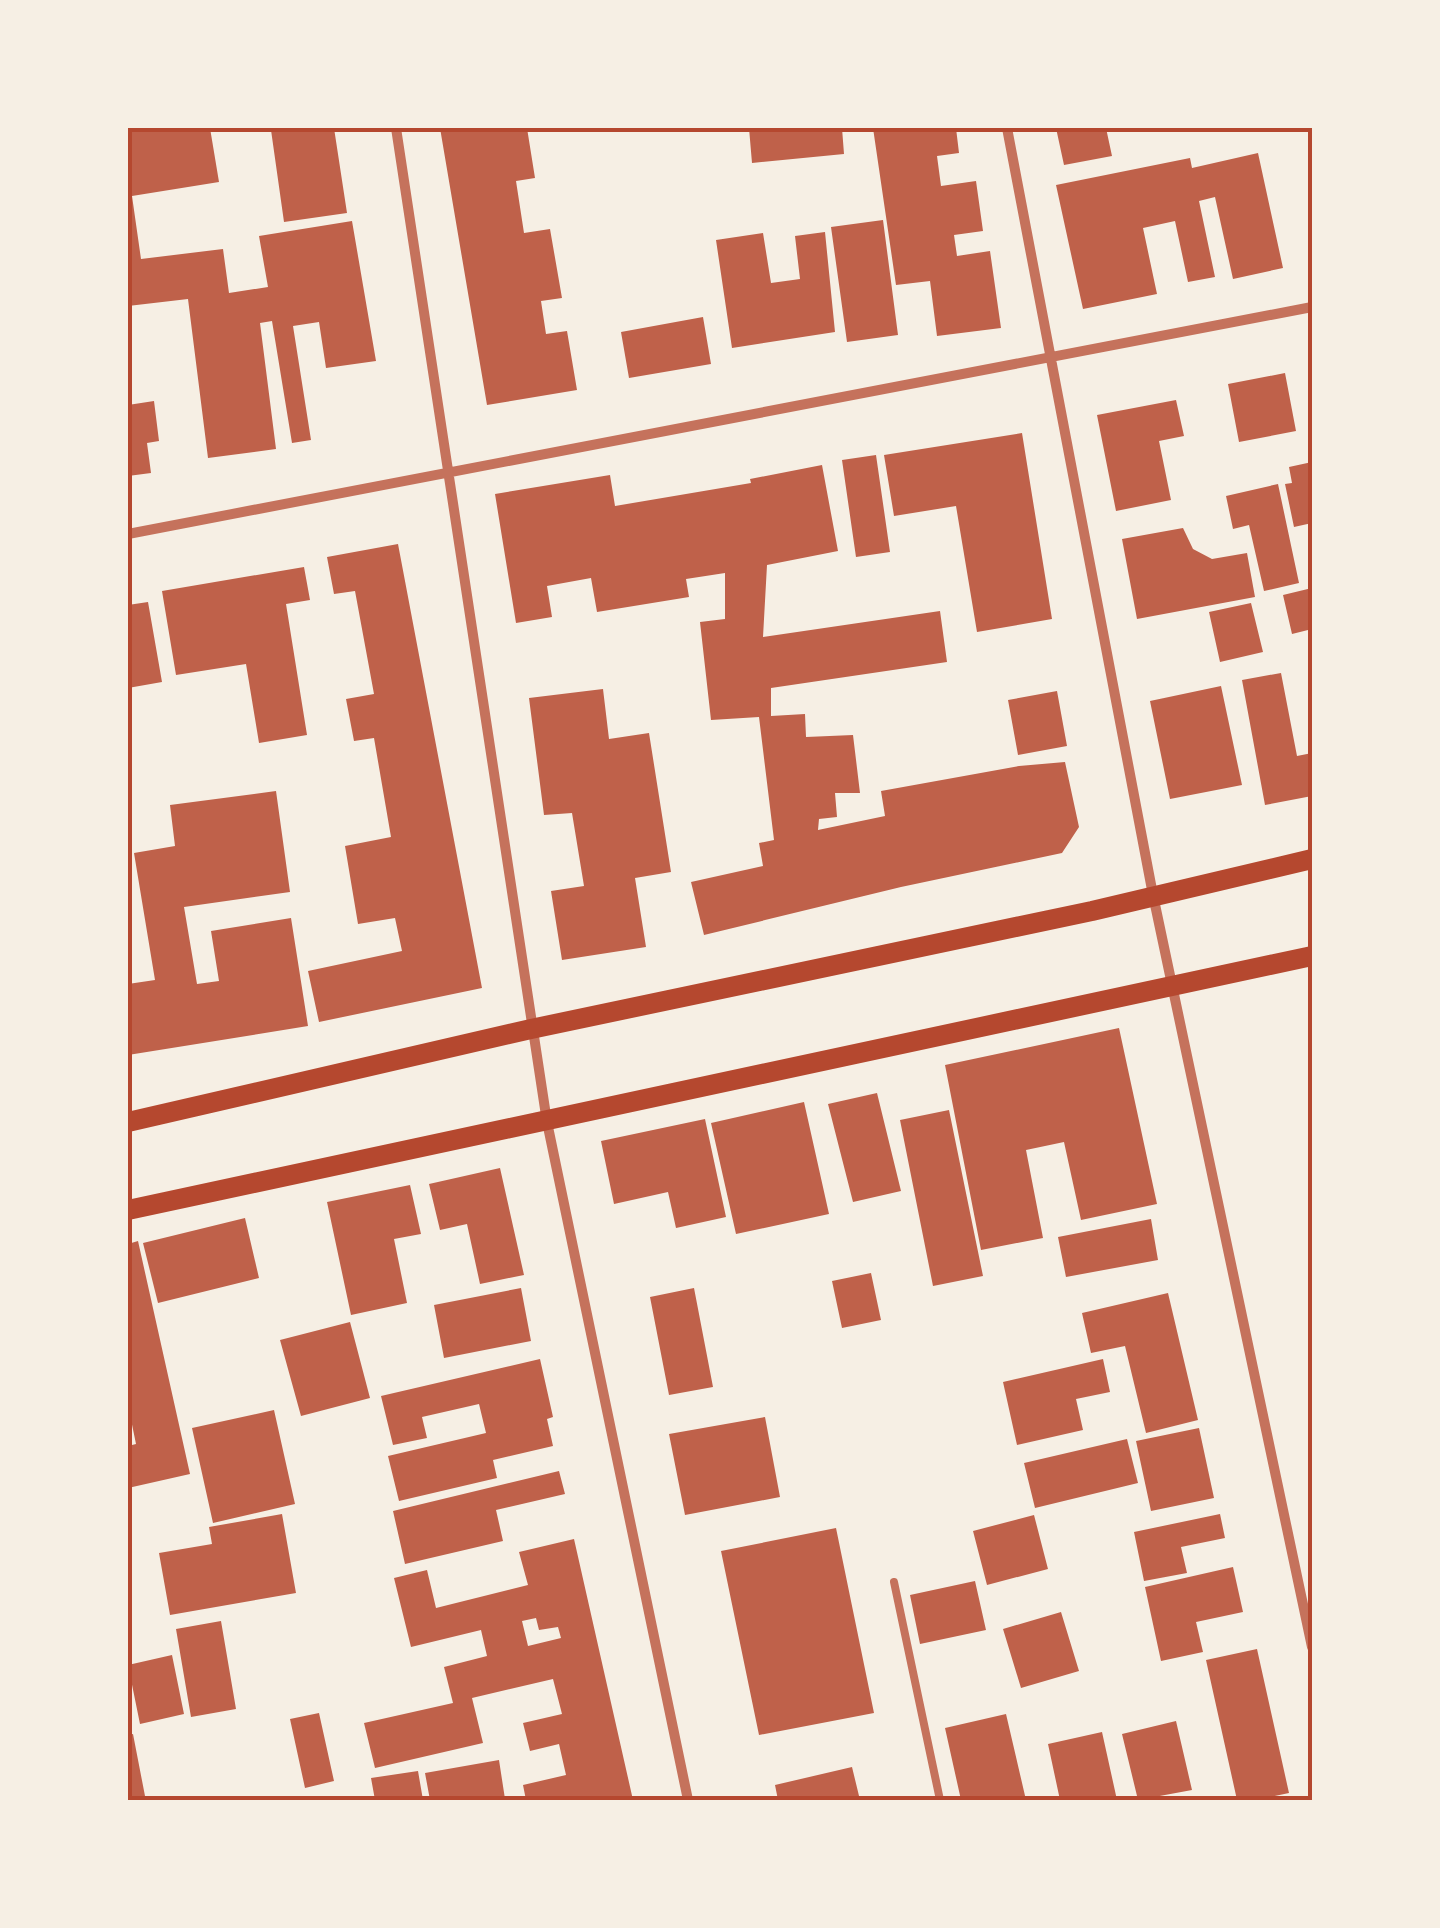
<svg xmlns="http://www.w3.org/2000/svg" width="1440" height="1928" font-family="'PT Sans Narrow',sans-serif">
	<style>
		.building { fill: #bf614a; fill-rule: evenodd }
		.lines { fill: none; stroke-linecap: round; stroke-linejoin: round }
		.service { stroke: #c5725c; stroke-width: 8 }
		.minor { stroke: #c5725c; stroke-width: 10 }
		.secondary { stroke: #b5482f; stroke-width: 20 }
		.neatline { fill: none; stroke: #b5482f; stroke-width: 4 }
	</style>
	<rect width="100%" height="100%" fill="#f6efe4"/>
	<path class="building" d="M128,128h82l9,54 -87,14 9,63 82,-10 6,44 39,-6 -9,-51 93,-15 24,140 -50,7 -7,-46 -26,4 18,114 -19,3 -20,-122 -12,2 16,126 -68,9 -20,-159 -60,7z
		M286,128h48l13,85 -63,9 -13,-92z
		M440,128h87l8,50 -19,3 8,52 26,-4 12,69 -21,3 5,33 21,-3 10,59 -90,15z
		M749,128h93l2,26 -92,9z
		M873,128h83l3,25 -22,3 4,30 35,-5 7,50 -29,4 3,21 33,-5 11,77 -64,8 -7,-55 -34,4z
		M1056,128h50l6,28 -48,9z
		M1258,153l25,115 -50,11 -18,-82 -16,4 16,76 -27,5 -13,-61 -32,7 14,66 -74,15 -27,-124 134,-27 2,10z
		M883,220l15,115 -51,7 -16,-115z
		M825,232l10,100 -103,16 -16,-108 47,-7 8,50 29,-4 -5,-43z
		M703,317l8,47 -82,14 -8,-46z
		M1285,373l11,58 -57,11 -11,-58z
		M1176,400l8,36 -25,5 12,59 -55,11 -19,-96z
		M154,401l5,40 -12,2 4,30 -23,3v-71z
		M1022,433l30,186 -75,13 -21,-126 -62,10 -10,-61z
		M876,455l14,97 -34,5 -14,-97z
		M1312,462v61l-18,4 -9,-43 7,-1 -3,-16z
		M822,465l16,86 -71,14 -4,72 177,-26 7,51 -176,26v28l34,-2 1,23 47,-2 7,58h-25l2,24 -18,2 -1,11 67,-14 -4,-25 138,-25 46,-4 14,65 -17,26 -161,34 -197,48 -13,-53 72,-16 -4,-23 15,-3 -15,-123 -48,3 -11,-98 25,-3v-46l-39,6 3,18 -92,15 -6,-34 -44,8 5,31 -36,6 -21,-129 115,-19 5,31 136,-23 -1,-4z
		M1278,484l21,99 -35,8 -15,-66 -16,4 -7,-33z
		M1183,528l10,21 19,10 35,-6 8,44 -118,22 -15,-80z
		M398,544l84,444 -163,34 -11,-51 94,-20 -7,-33 -37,6 -13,-78 46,-9 -17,-99 -20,3 -8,-42 28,-5 -19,-103 -21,3 -7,-37z
		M304,567l6,33 -24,4 21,131 -48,8 -13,-79 -70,11 -14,-84z
		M1312,588v41l-20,5 -9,-39z
		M148,602l14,80 -34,6v-83z
		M1251,603l12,49 -43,10 -11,-50z
		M1281,673l16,83 15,-3v43l-47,9 -23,-125z
		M1221,686l21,99 -72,14 -20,-98z
		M603,689l6,50 40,-6 22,139 -36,6 11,69 -84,13 -11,-69 33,-5 -12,-73 -28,2 -15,-117z
		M1057,691l10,55 -49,9 -10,-55z
		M276,791l14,101 -106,15 13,77 22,-3 -8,-50 80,-13 17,108 -180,29v-71l27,-4 -21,-127 41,-7 -5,-41z
		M1119,1028l38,176 -76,16 -17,-78 -38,8 17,88 -62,12 -36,-185z
		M877,1093l24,98 -48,11 -25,-98z
		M804,1102l25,112 -93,20 -25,-111z
		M949,1110l34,166 -50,10 -33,-166z
		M705,1119l21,98 -50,11 -8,-36 -54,12 -13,-63z
		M500,1168l24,107 -44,9 -13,-60 -27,6 -11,-46z
		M410,1185l11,49 -27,5 13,64 -56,12 -24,-113z
		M245,1218l14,60 -101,25 -15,-60z
		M1151,1219l7,41 -92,17 -8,-40z
		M138,1241l52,233 -62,14v-42l8,-2 -8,-39v-161z
		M871,1273l10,47 -39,8 -10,-47z
		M521,1288l10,53 -87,17 -10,-53z
		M694,1288l19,99 -44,8 -19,-98z
		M1168,1293l30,127 -52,13 -21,-87 -34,7 -9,-40z
		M350,1322l20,76 -69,18 -21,-76z
		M540,1359l13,58 -6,2 6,27 -60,14 4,18 -98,23 -11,-45 98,-23 -7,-29 -57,13 5,21 -34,7 -12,-49z
		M1103,1359l7,33 -34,7 7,31 -66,15 -14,-63z
		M274,1410l21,94 -82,19 -21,-95z
		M765,1417l15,80 -95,18 -16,-81z
		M1199,1428l15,70 -63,13 -15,-70z
		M1127,1439l11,44 -103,25 -11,-45z
		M559,1471l6,23 -69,16 7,31 -98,23 -12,-53z
		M282,1514l14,79 -126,22 -11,-62 53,-9 -3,-17z
		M1220,1514l5,24 -44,9 6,26 -43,8 -10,-49z
		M1034,1515l14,54 -61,16 -14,-54z
		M836,1528l38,185 -115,22 -38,-184z
		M574,1539l59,261h-107l-3,-15 43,-10 -7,-31 -29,7 -7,-28 39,-9 -9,-35 -81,19 11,45 -108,25 -11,-45 89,-20 -9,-36 43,-11 -6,-26 -70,17 -17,-69 33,-8 9,38 92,-23 -9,-33zM536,1618l3,12 19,-3 3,11 -33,8 -6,-25z
		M1233,1567l10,45 -47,10 7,30 -42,9 -16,-74z
		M975,1581l11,49 -66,14 -10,-49z
		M1061,1612l18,59 -58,17 -18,-59z
		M221,1621l15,88 -45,8 -15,-88z
		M1257,1649l32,144 -33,7h-19l-31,-140z
		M172,1655l12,59 -44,10 -12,-59z
		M319,1713l15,68 -29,7 -15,-69z
		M1006,1714l20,86h-65l-16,-72z
		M1176,1721l16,69 -54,10 -16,-66z
		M1102,1732l15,68h-57l-12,-56z
		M133,1734l12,62 -17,3v-64z
		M499,1760l6,39 -75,1 -5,-27z
		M852,1767l8,33h-82l-3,-15z
		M418,1771l5,29h-48l-4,-22z"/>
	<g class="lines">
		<path class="service" d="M894,1582l46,218"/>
		<path class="minor" d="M396,128l151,994 141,678
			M1007,128l146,767 159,752
			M128,534l1184,-227"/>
		<path class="secondary" d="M128,1122l403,-93 561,-118 220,-52
			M128,1210l1184,-254"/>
	</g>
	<rect width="1440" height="1928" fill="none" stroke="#f6efe4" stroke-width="260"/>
	<rect x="130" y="130" width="1180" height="1668" class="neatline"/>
</svg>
